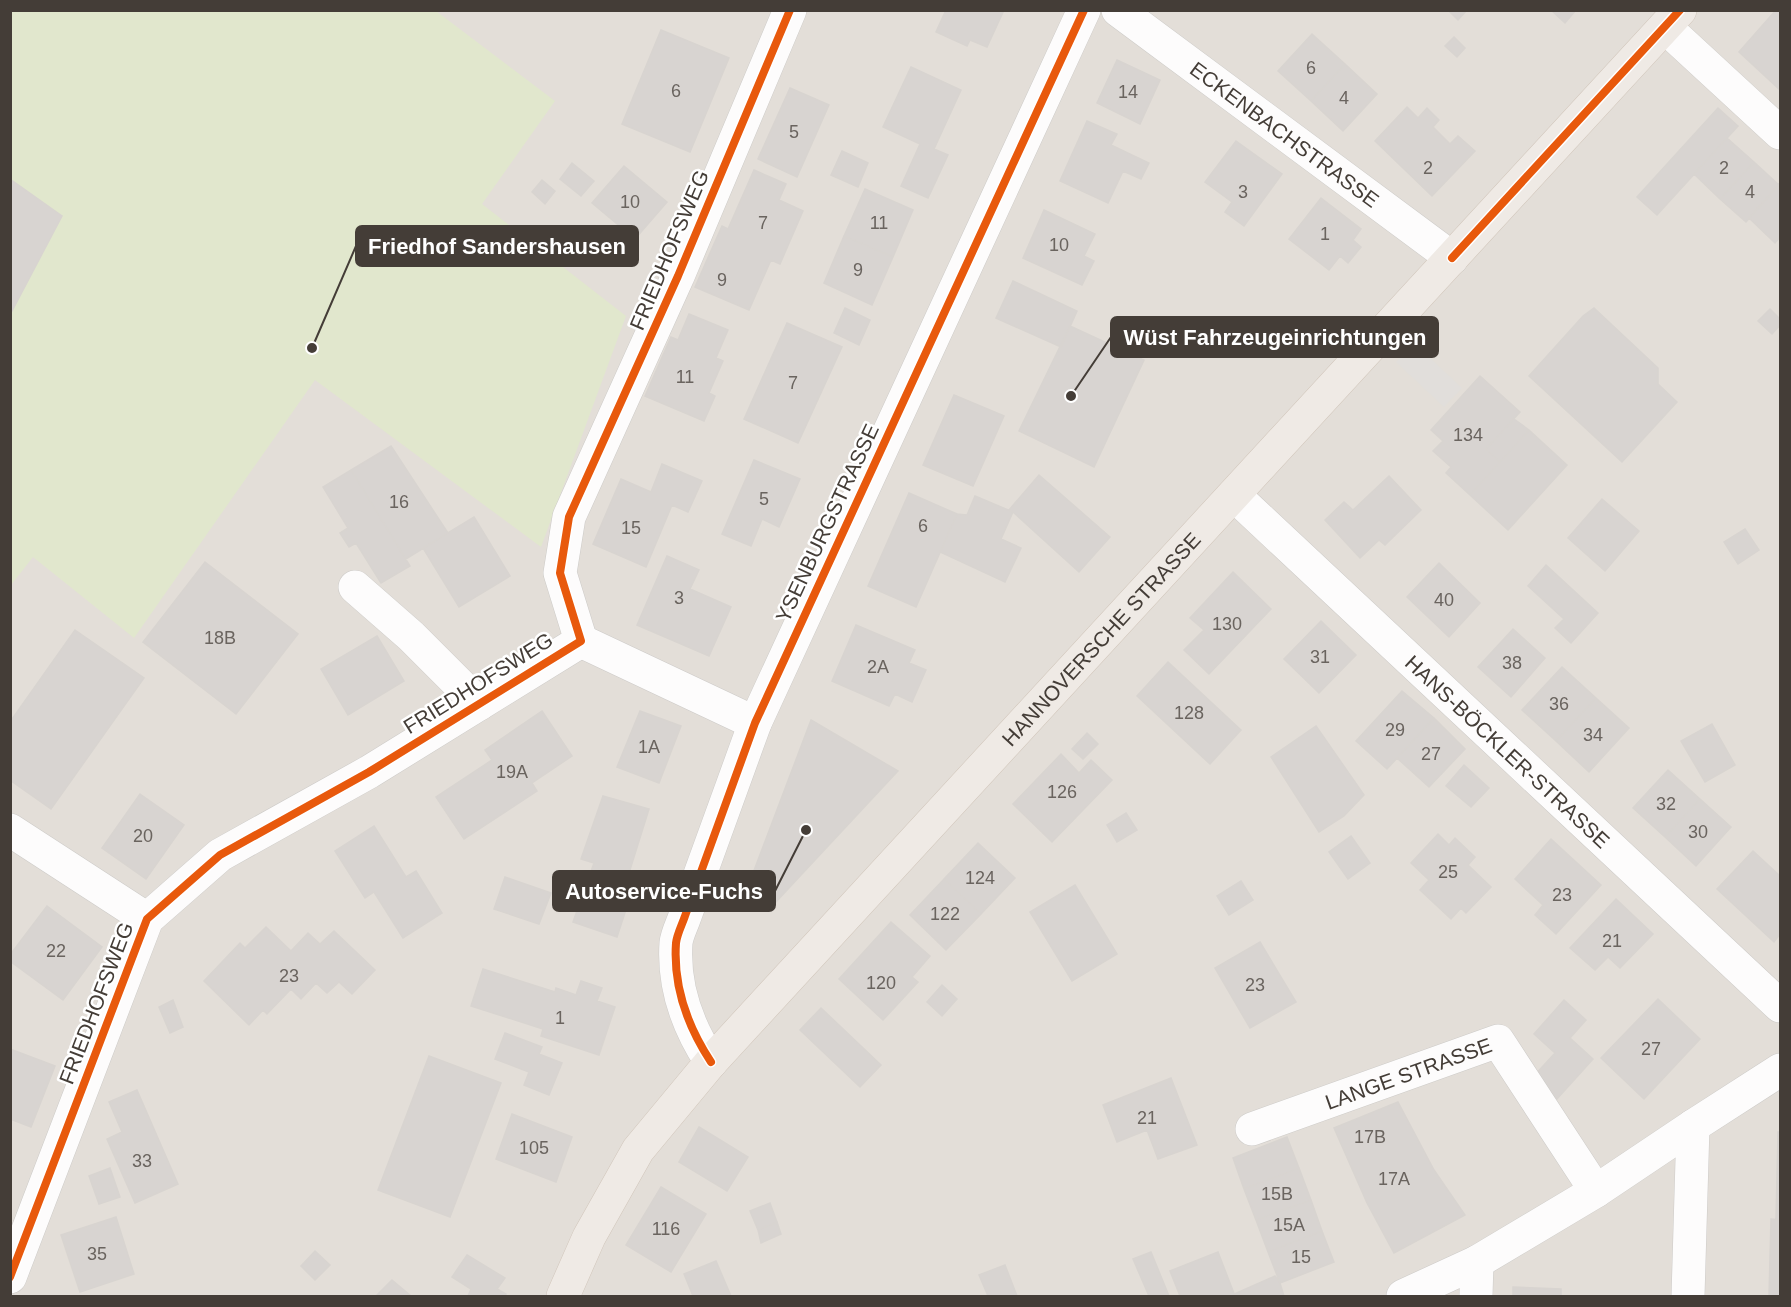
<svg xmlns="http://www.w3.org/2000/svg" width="1791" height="1307" font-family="Helvetica,sans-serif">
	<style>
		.residential { fill: #e3ded8 }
		.green { fill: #e1e7cd }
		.parking { fill: #e1dedb }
		.building { fill: #d8d4d1; stroke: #d8d4d0; stroke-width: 1.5 }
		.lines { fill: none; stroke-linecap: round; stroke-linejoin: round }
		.minor-casing { stroke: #cdcbc8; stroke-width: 34 }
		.major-casing { stroke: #d0c5ba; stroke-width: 34 }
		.minor { stroke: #fdfcfc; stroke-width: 33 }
		.major { stroke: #efeae5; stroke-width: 33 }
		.cycleway-casing { stroke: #fff; stroke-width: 11 }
		.cycleway { stroke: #e8590c; stroke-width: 8 }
		.labels { text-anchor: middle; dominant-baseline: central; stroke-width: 5; stroke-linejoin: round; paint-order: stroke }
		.number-label { font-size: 18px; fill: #6a645f }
		.street-label { font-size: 21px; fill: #443d37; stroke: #fff }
		.leader { fill: none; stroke: #443d37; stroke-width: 2 }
		.callout-dot { fill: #443d37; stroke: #fff; stroke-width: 2 }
		.callout { fill: #443d37; stroke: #443d37; stroke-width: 2 }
		.callout-label { font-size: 22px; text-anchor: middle; font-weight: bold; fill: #fff }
	</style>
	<rect width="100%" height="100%" fill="#f0edea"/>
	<path class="residential" d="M11,11h1769v1285h-1769z"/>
	<path class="green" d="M11,11h425l119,90 -73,103 144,112 -85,231 -226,-167 -181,258 -101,-81 -22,28z"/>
	<path class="parking" d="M1414,343l48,45 -18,19 -48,-45z"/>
	<path class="building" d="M946,10h58l-17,37 -17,-7 -3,6 -31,-14z
		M1448,10h19l-9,10z
		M1551,10h25l-11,13z
		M1776,10h4v80l-41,-38z
		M661,30l68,28 -39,94 -68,-28z
		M1312,34l33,30 -34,37 -33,-30z
		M1454,37l11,11 -8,9 -12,-11z
		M1117,60l43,20 -20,44 -43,-21z
		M1345,64l32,30 -34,37 -32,-30z
		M911,67l50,23 -27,59 14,6 -20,43 -27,-12 19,-42 -37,-17z
		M790,88l39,17 -32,72 -39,-18z
		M1407,107l11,11 9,-10 12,12 -6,7 17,17 8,-8 17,15 -43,45 -57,-55z
		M1718,108l20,18 -81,89 -20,-18z
		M1087,121l30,13 -6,11 38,18 -8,16 -18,-8 -15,32 -48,-22z
		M1727,138l27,24 -34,37 -26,-25z
		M1236,141l46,33 -38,52 -19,-14 7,-10 -27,-20z
		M842,151l26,12 -10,24 -27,-12z
		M1754,162l25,23 -33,37 -26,-23z
		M572,163l22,18 -13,15 -21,-17z
		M624,166l43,36 -32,37 -43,-36z
		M754,170l32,14 -7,16 24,11 -23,53 -9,-4 -22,50 -54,-23 27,-61 6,3z
		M10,179l52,37 -50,95h-2z
		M542,180l13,11 -10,13 -13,-12z
		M1780,183v54l-5,6 -26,-25z
		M865,189l48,21 -20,47 -49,-21z
		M1321,198l40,31 -8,11 8,7 -13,16 -8,-7 -11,14 -40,-31z
		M1044,210l51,24 -11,22 10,5 -12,24 -59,-27z
		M844,236l49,21 -21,48 -48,-22z
		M1013,281l64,30 -16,36 -65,-29z
		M845,308l25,12 -11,25 -25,-12z
		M1594,308l64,60v16l19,18 -55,60 -93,-86 54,-60z
		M1770,309l10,10v6l-8,9 -14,-13z
		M689,314l39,16 -12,28 7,3 -14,32 6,3 -11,25 -59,-25 26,-59 7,3z
		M787,323l55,24 -44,96 -54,-24z
		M1070,326l74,34 -50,107 -75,-36z
		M1480,376l40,36 -34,37 14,13 -30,33 -24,-22 5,-6 -18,-16 10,-10 -12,-11z
		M954,395l50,21 -31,70 -50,-21z
		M1514,419l15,11 -29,32 -14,-13z
		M1529,430l38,35 -59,65 -38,-35z
		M391,446l57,87 -42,26 -55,-89z
		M754,460l46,19 -21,48 -17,-8 -11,27 -29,-12z
		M662,464l40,17 -14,31 -16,-7 -26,62 -53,-23 28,-65 30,13z
		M351,470l59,96 -29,17 -25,-40 -7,4 -9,-14 8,-5 -25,-41z
		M1039,475l71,62 -31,35 -66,-60 -4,-2z
		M1389,476l32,34 -36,35 -6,-5 -19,18 -35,-38 19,-18 9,8z
		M909,493l48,21 -41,93 -48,-21z
		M975,496l38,16 -12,27 20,9 -16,34 -65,-30 17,-38 10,1z
		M1602,499l37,32 -34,40 -37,-33z
		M474,517l36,59 -51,31 -36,-59z
		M1745,529l14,21 -21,14 -14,-22z
		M667,556l32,14 -9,19 41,18 -22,49 -72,-31z
		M205,562l93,72 -62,80 -93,-72z
		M1439,563l41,40 -31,34 -42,-40z
		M1546,565l52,48 -27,30 -16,-15 9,-9 -36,-33z
		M1233,572l38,37 -62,65 -25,-24 20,-20 -14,-12z
		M1321,621l35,34 -37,38 -35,-34z
		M856,625l59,25 -6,13 17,7 -14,32 -17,-8 -6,12 -57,-25z
		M1513,629l32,29 -34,39 -33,-30z
		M75,630l69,48 -93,131 -41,-29v-58z
		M377,636l27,45 -56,34 -27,-46z
		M1168,662l73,68 -31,34 -73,-68z
		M1562,667l34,31 -40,43 -34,-31z
		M1402,691l32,27 -47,51 -31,-28z
		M1596,698l33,30 -40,44 -33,-31z
		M542,711l30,45 -40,27 5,8 -73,48 -28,-42 56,-37 -7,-10z
		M640,711l41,15 -22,57 -42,-16z
		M1434,718l31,31 -36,38 -32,-29z
		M811,720l87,51 -124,133 -27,-15z
		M1712,724l23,41 -30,17 -24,-41z
		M1316,726l48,69 -20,21 -25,16 -48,-75z
		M1087,733l11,11 -15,15 -11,-10z
		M1061,754l18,19 12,-13 21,20 -60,62 -39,-38z
		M1464,765l25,23 -18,19 -25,-21z
		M1668,770l32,29 -35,38 -32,-29z
		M140,794l44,31 -38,54 -44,-31z
		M603,796l46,13 -20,64 8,3 -20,61 -44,-15 21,-59 -13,-4z
		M1700,799l31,28 -35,39 -31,-29z
		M1126,813l11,17 -20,12 -10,-17z
		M374,826l32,51 10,-6 26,42 -39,25 -29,-46 -9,6 -30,-47z
		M1438,834l11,11 6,-7 20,19 -7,8 23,22 -25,26 -5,-5 -10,11 -31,-29 9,-10 -18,-17z
		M1351,836l19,27 -22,16 -19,-27z
		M1551,839l50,46 -45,49 -21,-19 8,-10 -28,-26z
		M978,843l37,35 -34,36 -37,-35z
		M1753,851l27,25v58l-6,8 -57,-53z
		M505,877l46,16 -12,31 -45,-15z
		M944,879l37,35 -35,36 -36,-35z
		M1241,881l12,19 -24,15 -12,-19z
		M1075,885l42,69 -45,27 -42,-69z
		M1616,899l37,35 -33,34 -12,-11 -13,13 -25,-22z
		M47,906l55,41 -39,53 -53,-39v-6z
		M891,922l39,34 -18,21 6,5 -35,38 -44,-41z
		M266,927l25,24 17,-18 12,11 14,-13 41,39 -23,24 -13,-12 -12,11 -11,-10 -15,16 -10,-10 -24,25 -4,-4 -14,15 -45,-44 36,-38 5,5z
		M1260,942l36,60 -46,26 -35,-60z
		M483,969l72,23 1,-4 20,7 5,-14 21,7 -5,13 18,6 -16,48 -58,-19 2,-7 -72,-23z
		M942,985l15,14 -15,17 -15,-14z
		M1658,999l42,40 -56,60 -43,-41z
		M173,1000l10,27 -13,6 -11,-26z
		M1564,1000l22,20 -16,18 23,21 -36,40 -24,-22 22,-24 -21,-19z
		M821,1008l60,57 -21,22 -60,-57z
		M505,1033l37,14 -3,7 23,9 -13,32 -25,-10 5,-13 -34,-13z
		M10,1049l45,17 -24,61 -21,-8z
		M429,1056l72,27 -51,134 -72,-27z
		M1171,1078l26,67 -39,14 -11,-29 -30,12 -14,-37z
		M137,1090l41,94 -43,19 -28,-64 15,-7 -13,-30z
		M1398,1102l36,68 31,45 -71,38 -27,-50 -33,-75z
		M512,1114l60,23 -16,45 -60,-23z
		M699,1127l49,30 -21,34 -48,-29z
		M1778,1132h2v88h-4z
		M1287,1137l12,31 -55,21 -11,-31z
		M110,1168l10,29 -21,7 -10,-28z
		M1299,1168l12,32 -55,20 -12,-31z
		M661,1187l45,27 -35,58 -45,-27z
		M1311,1200l11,31 -54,21 -12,-32z
		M770,1203l7,19 -19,8 -8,-19z
		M116,1217l18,57 -54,18 -19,-57z
		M1771,1219l9,1v76h-11z
		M777,1222l4,12 -20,9 -3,-13z
		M1322,1231l12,31 -54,21 -12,-31z
		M315,1251l15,14 -15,15 -14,-14z
		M1151,1252l18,44h-20l-16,-37z
		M1218,1252l17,44h-55l-10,-25z
		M467,1255l38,23 -8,11 9,5 -1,2h-37l3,-7 -19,-12z
		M716,1261l15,35h-38l-9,-22z
		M1005,1265l12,31h-29l-9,-21z
		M1275,1276l5,7 4,13h-49l-1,-2z
		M392,1280l19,16h-35z
		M1513,1287l48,2v7h-48z"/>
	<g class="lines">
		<g class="minor-casing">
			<g id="minor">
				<path id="s1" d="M1118,10l334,248"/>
				<path d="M1665,27l115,106"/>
				<path id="s2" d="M1234,495l546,511"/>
				<path d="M355,587l56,49 68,68"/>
				<path d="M581,641l174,82"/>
				<path d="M10,830l137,89"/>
				<path d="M711,1062c-23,-35 -38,-76 -35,-119 1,-9 6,-18 9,-27l70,-193 329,-713"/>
				<path id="s3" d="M1252,1129l246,-88 98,150"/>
				<path d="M10,1277l137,-358 73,-64 149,-83 212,-131 -21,-68 9,-56 109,-241 112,-266"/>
				<path d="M1403,1296l74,-34 119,-71 97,-65 87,-56"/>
				<path d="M1476,1296l1,-34"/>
				<path d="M1688,1296l5,-170"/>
			</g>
		</g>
		<g class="major-casing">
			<g id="major">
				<path id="s4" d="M563,1296l26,-59 49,-87 73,-88 969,-1052"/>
			</g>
		</g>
		<use href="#minor" class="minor"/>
		<use href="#major" class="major"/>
		<g class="cycleway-casing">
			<path id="cycleway" d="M1452,258l228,-248
				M711,1062c-23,-35 -38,-76 -35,-119 1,-9 6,-18 9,-27l70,-193 329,-713
				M10,1277l137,-358 73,-64 149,-83 212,-131 -21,-68 9,-56 109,-241 112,-266"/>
		</g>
		<use href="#cycleway" class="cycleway"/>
	</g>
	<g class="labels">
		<g class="number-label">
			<text x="1311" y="68">6</text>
			<text x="676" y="91">6</text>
			<text x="1128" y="92">14</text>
			<text x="1344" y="98">4</text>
			<text x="794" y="132">5</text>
			<text x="1428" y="168">2</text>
			<text x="1724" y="168">2</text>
			<text x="1243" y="192">3</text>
			<text x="1750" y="192">4</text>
			<text x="630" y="202">10</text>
			<text x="763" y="223">7</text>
			<text x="879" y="223">11</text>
			<text x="1325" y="234">1</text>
			<text x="1059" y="245">10</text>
			<text x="858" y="270">9</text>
			<text x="722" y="280">9</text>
			<text x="685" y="377">11</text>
			<text x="793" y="383">7</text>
			<text x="1468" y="435">134</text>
			<text x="764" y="499">5</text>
			<text x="399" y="502">16</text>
			<text x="923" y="526">6</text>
			<text x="631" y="528">15</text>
			<text x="679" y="598">3</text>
			<text x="1444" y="600">40</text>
			<text x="1227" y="624">130</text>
			<text x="220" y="638">18B</text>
			<text x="1320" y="657">31</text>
			<text x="1512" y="663">38</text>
			<text x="878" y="667">2A</text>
			<text x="1559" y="704">36</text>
			<text x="1189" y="713">128</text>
			<text x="1395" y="730">29</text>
			<text x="1593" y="735">34</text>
			<text x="649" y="747">1A</text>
			<text x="1431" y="754">27</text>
			<text x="512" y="772">19A</text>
			<text x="1062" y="792">126</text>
			<text x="1666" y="804">32</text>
			<text x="1698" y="832">30</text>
			<text x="143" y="836">20</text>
			<text x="1448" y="872">25</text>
			<text x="980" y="878">124</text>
			<text x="1562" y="895">23</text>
			<text x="945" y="914">122</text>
			<text x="1612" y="941">21</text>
			<text x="56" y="951">22</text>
			<text x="289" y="976">23</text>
			<text x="881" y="983">120</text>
			<text x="1255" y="985">23</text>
			<text x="560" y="1018">1</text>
			<text x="1651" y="1049">27</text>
			<text x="1147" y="1118">21</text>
			<text x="1370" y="1137">17B</text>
			<text x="534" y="1148">105</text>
			<text x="142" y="1161">33</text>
			<text x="1394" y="1179">17A</text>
			<text x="1277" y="1194">15B</text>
			<text x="1289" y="1225">15A</text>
			<text x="666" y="1229">116</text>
			<text x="97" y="1254">35</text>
			<text x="1301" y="1257">15</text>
		</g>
		<g class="street-label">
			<text stroke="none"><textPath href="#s1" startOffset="208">ECKENBACHSTRASSE</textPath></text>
			<text transform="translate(669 250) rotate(-67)">FRIEDHOFSWEG</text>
			<text transform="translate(827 523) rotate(-65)">YSENBURGSTRASSE</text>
			<text stroke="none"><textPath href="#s4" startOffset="854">HANNOVERSCHE STRASSE</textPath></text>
			<text transform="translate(478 683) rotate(-32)">FRIEDHOFSWEG</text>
			<text stroke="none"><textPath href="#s2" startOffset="375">HANS-BÖCKLER-STRASSE</textPath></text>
			<text transform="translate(96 1003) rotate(-69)">FRIEDHOFSWEG</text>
			<text stroke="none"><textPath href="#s3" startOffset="166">LANGE STRASSE</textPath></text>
		</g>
	</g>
	<path class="leader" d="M312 348L356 246M1071 396L1111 337M806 830L775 891"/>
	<g class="callout-dot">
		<circle cx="312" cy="348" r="6"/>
		<circle cx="1071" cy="396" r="6"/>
		<circle cx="806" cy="830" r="6"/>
	</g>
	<g class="callout">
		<rect x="356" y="226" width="282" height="40" rx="6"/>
		<rect x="1111" y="317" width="327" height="40" rx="6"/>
		<rect x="553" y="871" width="222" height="40" rx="6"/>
	</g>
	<g class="callout-label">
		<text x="497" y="254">Friedhof Sandershausen</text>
		<text x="1275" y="345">Wüst Fahrzeugeinrichtungen</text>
		<text x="664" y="899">Autoservice-Fuchs</text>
	</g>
	<rect width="1791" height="1307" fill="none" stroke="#443d37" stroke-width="24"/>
</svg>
